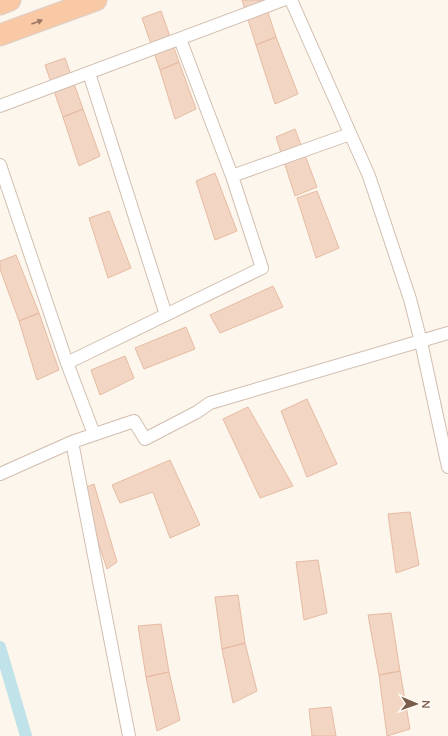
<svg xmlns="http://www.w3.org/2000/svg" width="448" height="736" font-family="Mulish,sans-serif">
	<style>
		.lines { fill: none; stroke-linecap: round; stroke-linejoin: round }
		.canal { stroke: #bfe3e8; stroke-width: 12 }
		.building { fill: #f3d5c3; stroke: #e6bba3 }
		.minor-casing { stroke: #d1beb0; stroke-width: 14 }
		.trunk-casing { stroke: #dad1cd; stroke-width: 23 }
		.minor { stroke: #fff; stroke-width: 12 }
		.trunk { stroke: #f9c8a4; stroke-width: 21 }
		.oneway { fill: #9a7763 }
	</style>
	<rect width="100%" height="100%" fill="#fdf6ec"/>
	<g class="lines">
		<path class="canal" d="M0,647l26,89"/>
	</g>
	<path class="building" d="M242,0h22l12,37 -20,8z
		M161,11l18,51 -19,8 -18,-52z
		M276,37l22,57 -23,10 -19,-59z
		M65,58l18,51 -20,8 -18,-52z
		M179,62l17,47 -21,10 -15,-49z
		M83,109l17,47 -21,10 -16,-49z
		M295,129l22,58 -22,9 -19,-59z
		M215,173l22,58 -22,9 -19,-59z
		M317,191l22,57 -23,10 -19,-60z
		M109,211l22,57 -23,10 -19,-60z
		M16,255l23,58 -20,8 -19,-52v-8z
		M273,286l10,21 -63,26 -10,-18z
		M39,313l20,57 -22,10 -18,-59z
		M186,327l9,22 -51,20 -9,-21z
		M125,356l9,22 -34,17 -9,-25z
		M307,399l30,65 -30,13 -26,-66z
		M248,407l45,79 -33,12 -37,-79z
		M170,460l30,65 -30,13 -17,-46 -33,11 -8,-18z
		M94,484l23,78 -10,7 -26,-80z
		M410,512l9,53 -23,8 -8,-59z
		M318,560l9,53 -23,7 -8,-58z
		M238,595l7,48 -23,6 -7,-52z
		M391,613l9,58 -21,4 -11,-60z
		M161,624l8,48 -23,5 -8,-51z
		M245,643l12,48 -24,12 -11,-54z
		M400,671l10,58 -23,7 -8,-61z
		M169,672l11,48 -23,11 -11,-54z
		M331,707l5,29h-24l-3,-27z"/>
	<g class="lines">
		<g class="minor-casing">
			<path id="minor" d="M291,0l78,176 41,123 11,43 27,125
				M180,39l52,137
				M89,73l77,242
				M0,106l283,-106
				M0,165l67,198
				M94,434l-27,-71 195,-95 -30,-92 118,-42
				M72,442l62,-21 11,18 52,-27 13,-9 238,-70
				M0,474l72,-32 57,294"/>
		</g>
		<g class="trunk-casing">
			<path id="trunk" d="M0,4l10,-4
				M0,35l96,-35"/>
		</g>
		<use href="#minor" class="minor"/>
		<use href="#trunk" class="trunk"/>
	</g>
	<defs><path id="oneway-solid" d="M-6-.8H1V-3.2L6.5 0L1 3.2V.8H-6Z"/></defs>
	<use class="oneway" href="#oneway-solid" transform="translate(37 22) rotate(-20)"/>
	<g transform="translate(416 704) rotate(92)" stroke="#fffaf3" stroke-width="3" paint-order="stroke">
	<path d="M0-3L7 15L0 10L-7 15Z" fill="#7a5c4d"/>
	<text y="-6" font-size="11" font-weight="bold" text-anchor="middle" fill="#7a5c4d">N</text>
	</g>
</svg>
